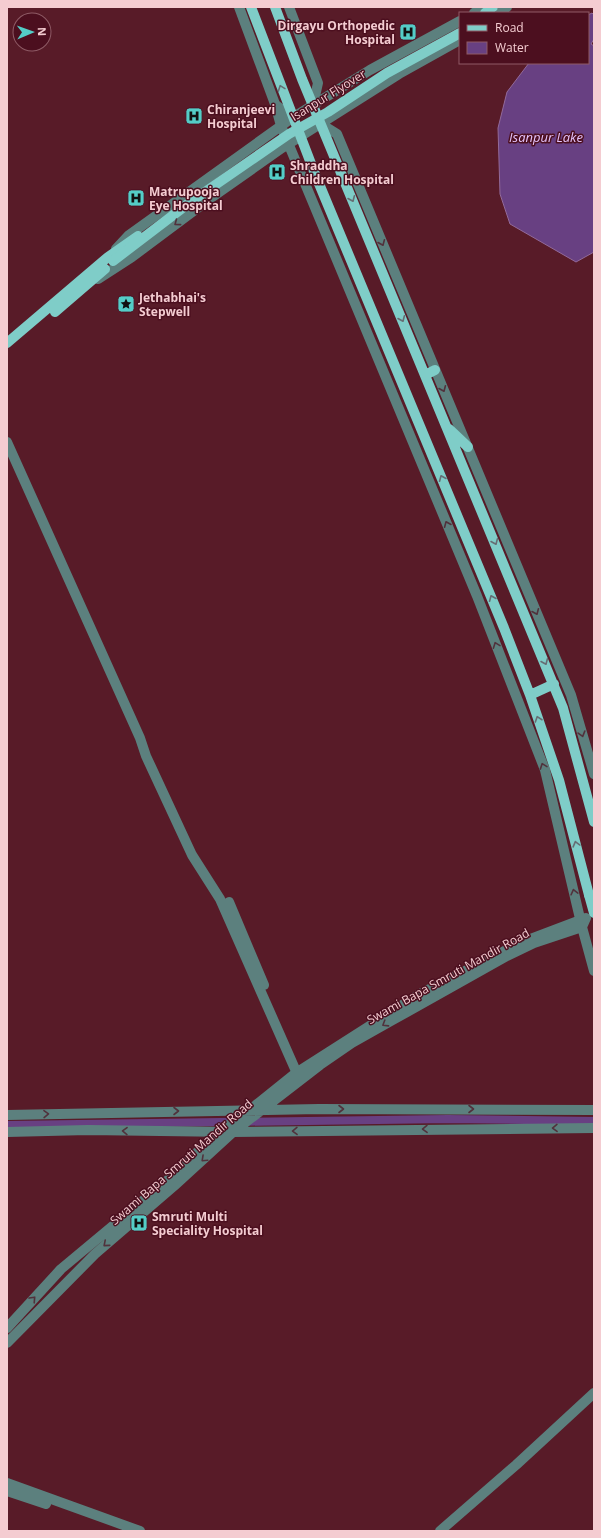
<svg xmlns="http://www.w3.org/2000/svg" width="601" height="1538" font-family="'Open Sans',sans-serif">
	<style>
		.water { fill: #684082; stroke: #926a9a }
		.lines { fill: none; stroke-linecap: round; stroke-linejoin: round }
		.canal { stroke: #684082; stroke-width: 8 }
		.minor { stroke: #5c807e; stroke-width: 10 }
		.major { stroke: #7fcdc8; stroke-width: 10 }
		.major-bridge { stroke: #7fcdc8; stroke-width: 10 }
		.oneway { stroke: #666e74 }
		.oneway2 { stroke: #51313c }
		.labels { text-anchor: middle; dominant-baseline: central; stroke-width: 3; stroke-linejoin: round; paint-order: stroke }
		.poi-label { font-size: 12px; font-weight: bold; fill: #f4ccd1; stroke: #4c0f1f; text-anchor: start }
		.street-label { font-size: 12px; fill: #f4ccd1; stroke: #4c0f1f }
		.water-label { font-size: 13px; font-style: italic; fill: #e4c3fc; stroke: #4c0f1f }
	</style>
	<rect width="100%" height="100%" fill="#581b28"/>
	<path class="water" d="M592,13l2,2v24l-3,5 3,2v206l-18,10 -66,-38 -10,-30 -2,-66 9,-36 22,-29h59v-48z"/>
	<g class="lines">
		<path class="canal" d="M7,1125l441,-6 146,2"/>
		<path class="minor" d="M239,7l36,97 17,14
			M289,7l29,76 -5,22
			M474,13l9,-6
			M500,13l7,-6
			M275,104l6,22 196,470 68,174 37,157 12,44
			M321,124l16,10 234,561 23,79
			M116,249l13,-14 163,-117 78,-48 90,-49
			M98,279l34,-22 79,-59 71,-50 117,-74 61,-34
			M7,442l133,296 6,18 46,99 28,44 79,179
			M229,902l35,83
			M7,1115l312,-6 275,1
			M7,1132l81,-2 145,2 361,-4
			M7,1328l54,-59 108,-90 46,-44 41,-30 40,-32 122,-78 102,-52 66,-25 -4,9 -48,16 -27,13 -116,65 -39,22 -32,22 -87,67 -59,54 -79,68 -88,89
			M7,1483l133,48
			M7,1491l39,13
			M440,1531l76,-66 78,-72"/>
		<path class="major" d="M251,7l64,167 189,454 26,67 29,85 30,115
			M275,7l27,72 261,629 31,114
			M485,13l8,-6
			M55,312l50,-43
			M7,343l101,-86 30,-21
			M425,375l10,-5
			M449,429l19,18
			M530,695l24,-11"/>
		<path class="major-bridge" d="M113,261l76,-58 100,-69 39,-22 59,-39 73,-40
			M589,895l5,18"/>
	</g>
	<defs><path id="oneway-chevron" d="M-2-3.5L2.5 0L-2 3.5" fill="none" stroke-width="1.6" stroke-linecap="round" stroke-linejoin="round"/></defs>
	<g class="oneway">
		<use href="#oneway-chevron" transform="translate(281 88) rotate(-110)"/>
		<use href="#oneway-chevron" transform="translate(352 199) rotate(67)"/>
		<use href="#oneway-chevron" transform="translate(402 319) rotate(67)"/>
		<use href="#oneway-chevron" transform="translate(442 478) rotate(-113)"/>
		<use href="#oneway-chevron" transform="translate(495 542) rotate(67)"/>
		<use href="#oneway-chevron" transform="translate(492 598) rotate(-113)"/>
		<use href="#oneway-chevron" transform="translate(545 662) rotate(67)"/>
		<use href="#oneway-chevron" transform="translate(538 719) rotate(-109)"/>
		<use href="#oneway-chevron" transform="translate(576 844) rotate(-105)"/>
	</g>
	<g class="oneway2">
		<use href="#oneway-chevron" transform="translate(177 223) rotate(143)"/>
		<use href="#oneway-chevron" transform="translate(382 243) rotate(67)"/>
		<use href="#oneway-chevron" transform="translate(443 389) rotate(67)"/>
		<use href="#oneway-chevron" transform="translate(447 524) rotate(-113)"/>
		<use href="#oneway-chevron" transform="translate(536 612) rotate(67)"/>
		<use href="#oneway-chevron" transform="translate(496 645) rotate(-111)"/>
		<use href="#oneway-chevron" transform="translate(582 734) rotate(74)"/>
		<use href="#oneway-chevron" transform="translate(543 766) rotate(-110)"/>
		<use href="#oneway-chevron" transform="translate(574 892) rotate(-104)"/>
		<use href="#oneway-chevron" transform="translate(385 1024) rotate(148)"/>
		<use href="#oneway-chevron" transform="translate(341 1109)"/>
		<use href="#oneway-chevron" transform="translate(471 1109)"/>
		<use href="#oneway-chevron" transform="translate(176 1111)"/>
		<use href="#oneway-chevron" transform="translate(46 1114) rotate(-1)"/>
		<use href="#oneway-chevron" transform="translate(555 1128) rotate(179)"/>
		<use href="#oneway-chevron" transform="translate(425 1129) rotate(179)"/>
		<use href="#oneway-chevron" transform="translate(125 1131) rotate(-179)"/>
		<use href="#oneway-chevron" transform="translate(295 1131) rotate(179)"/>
		<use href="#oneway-chevron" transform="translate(204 1159) rotate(137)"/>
		<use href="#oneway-chevron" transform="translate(106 1244) rotate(139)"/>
		<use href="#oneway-chevron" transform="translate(33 1299) rotate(-47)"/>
	</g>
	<defs>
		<g id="hospital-square" transform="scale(0.9)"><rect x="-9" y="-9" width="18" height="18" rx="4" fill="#54cdc7" stroke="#4c0f1f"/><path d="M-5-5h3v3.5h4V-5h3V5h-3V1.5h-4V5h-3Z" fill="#111"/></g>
		<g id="sight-square" transform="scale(0.9)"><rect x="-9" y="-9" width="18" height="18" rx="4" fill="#54cdc7" stroke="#4c0f1f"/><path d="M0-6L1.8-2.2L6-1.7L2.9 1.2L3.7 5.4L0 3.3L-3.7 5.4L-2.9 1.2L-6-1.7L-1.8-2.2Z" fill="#111"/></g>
	</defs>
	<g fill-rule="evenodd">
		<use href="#hospital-square" x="408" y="32"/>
		<use href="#hospital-square" x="194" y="116"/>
		<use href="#hospital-square" x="277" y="172"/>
		<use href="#hospital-square" x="136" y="198"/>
		<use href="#sight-square" x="126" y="304"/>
		<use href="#hospital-square" x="139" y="1223"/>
	</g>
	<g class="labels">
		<g class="poi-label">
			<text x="395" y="25" text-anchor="end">Dirgayu Orthopedic<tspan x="395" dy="14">Hospital</tspan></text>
			<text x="207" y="109">Chiranjeevi<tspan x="207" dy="14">Hospital</tspan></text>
			<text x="290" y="165">Shraddha<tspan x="290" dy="14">Children Hospital</tspan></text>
			<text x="149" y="191">Matrupooja<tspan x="149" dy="14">Eye Hospital</tspan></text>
			<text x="139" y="297">Jethabhai's<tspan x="139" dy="14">Stepwell</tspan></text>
			<text x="152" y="1216">Smruti Multi<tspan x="152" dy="14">Speciality Hospital</tspan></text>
		</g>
		<g class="street-label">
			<text transform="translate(328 95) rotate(-32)">Isanpur Flyover</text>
			<text transform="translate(448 976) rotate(-29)">Swami Bapa Smruti Mandir Road</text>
			<text transform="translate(181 1162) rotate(-41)">Swami Bapa Smruti Mandir Road</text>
		</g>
		<g class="water-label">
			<text x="546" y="137">Isanpur Lake</text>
		</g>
	</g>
	<rect width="601" height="1538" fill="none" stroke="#f4ccd1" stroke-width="16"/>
	<rect x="459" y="12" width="130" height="52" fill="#4c0f1f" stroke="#8f5b66"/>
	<rect x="467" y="25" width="20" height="6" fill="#7fcdc8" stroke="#8f5b66"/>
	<text x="495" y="32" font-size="12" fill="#f4ccd1">Road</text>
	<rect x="467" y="42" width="20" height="12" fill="#684082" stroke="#8f5b66"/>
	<text x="495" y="52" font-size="12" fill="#f4ccd1">Water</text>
	<g transform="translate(32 32) rotate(88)"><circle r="19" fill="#4c0f1f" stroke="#8f5b66"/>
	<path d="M0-3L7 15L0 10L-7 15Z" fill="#54cdc7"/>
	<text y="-6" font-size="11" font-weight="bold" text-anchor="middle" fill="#f4ccd1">N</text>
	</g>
</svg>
